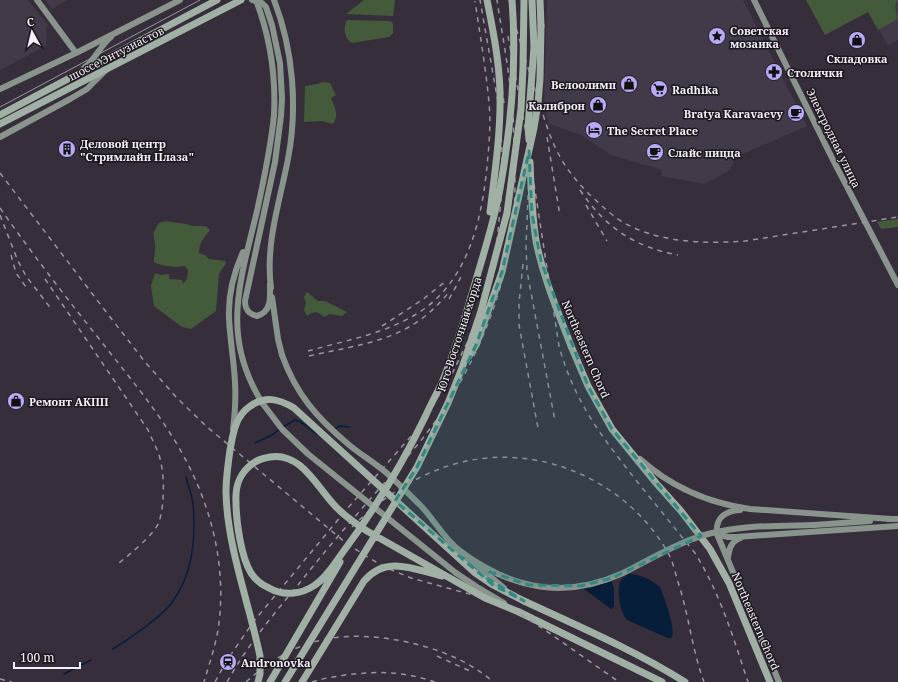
<svg xmlns="http://www.w3.org/2000/svg" width="898" height="682" font-family="'Noto Serif',serif">
	<style>
		.commercial { fill: #423949 }
		.green { fill: #445b3b }
		.water { fill: #071e3b }
		.lines { fill: none; stroke-linecap: round; stroke-linejoin: round }
		.stream { stroke: #071e3b; stroke-width: 1.5 }
		.secondary { stroke: #89958c; stroke-width: 6 }
		.primary { stroke: #a0b0a4; stroke-width: 7 }
		.tram { stroke: #9c94a0; stroke-width: 1 }
		.rail { stroke: #9c94a0; stroke-width: 1.5; stroke-dasharray: 5 5; stroke-linecap: butt }
		.secondary-bridge { stroke: #89958c; stroke-width: 6 }
		.primary-bridge { stroke: #a0b0a4; stroke-width: 7 }
		.marked { fill: #328883; fill-opacity: 0.2; stroke: #328883; stroke-width: 3; stroke-dasharray: 8 5; stroke-linejoin: round }
		.labels { text-anchor: middle; dominant-baseline: central; stroke-width: 3; stroke-linejoin: round; paint-order: stroke }
		.poi-label { font-size: 11px; font-weight: bold; fill: #f6eff9; stroke: #1c181e; text-anchor: start }
		.street-label { font-size: 11px; fill: #f6eff9; stroke: #1c181e }
	</style>
	<rect width="100%" height="100%" fill="#372e3c"/>
	<path class="commercial" d="M0,0h28l20,25 -2,2 1,8 -1,11 -46,24z
		M45,0h22l-15,9z
		M547,0h196l64,126 -71,31 -6,13 -25,14 -44,-8 1,-6 -51,-15 -30,-20 -32,-11 -5,-18z
		M898,1v39l-10,6 -9,-17 19,-10 -3,-11 1,-6z"/>
	<path class="green" d="M364,0h31l-2,16 -47,-2z
		M806,0h92c-5,6 -2,12 0,19l-20,11 -10,-18 -43,23z
		M347,20l42,1 3,1 1,3v8l-4,4 -37,6c-8,-4 -9,-17 -5,-23z
		M323,82l7,1 6,12 -5,3c4,10 8,16 2,26l-11,-3 -18,1 1,-36 12,-2z
		M898,219v8l-17,2 -4,-7z
		M165,221l21,3 6,2h13l5,4c-6,8 -11,12 -11,23l6,2 4,4 16,2 1,2 -7,11 -3,37 -25,18 -9,-2 -28,-21 -3,-20 4,-13 6,2 8,-1v5l13,1 1,4 4,-5 1,-9 -3,-4c-8,2 -24,0 -31,-4 0,-5 1,-9 1,-13 1,-14 -6,-11 4,-26z
		M307,292l11,9h7l22,11 -5,4 -12,-2 -6,3c-6,-6 -10,-6 -17,-1l-3,-6 2,-7 -2,-6z"/>
	<path class="water" d="M629,574c10,0 23,6 31,13 4,10 16,41 12,51h-4l-41,-18c-7,-8 -11,-30 -6,-40 2,-3 5,-4 8,-6z
		M608,579l3,1 3,8v19l-3,2 -27,-20 -1,-3 2,-4 2,-1z"/>
	<g class="lines">
		<path class="stream" d="M283,427l12,-7c12,3 14,11 24,14
			M334,430l5,-4 10,1
			M255,443l17,-8 8,-6
			M113,649c16,-10 50,-33 60,-48 20,-28 23,-64 20,-97 -1,-9 -5,-18 -7,-27
			M64,674l27,-14"/>
		<path class="secondary" d="M37,0l39,53
			M252,0l10,3 4,4 6,18 8,38 2,35 -1,18 -6,46 -30,139c0,9 4,13 12,15 15,-4 13,-19 13,-32
			M754,0l78,158 66,127
			M84,68c11,-8 16,-22 27,-31
			M0,89l76,-36 104,-53
			M0,137l70,-38 17,-10 19,-19
			M271,288c-6,-44 9,-87 17,-129 10,-52 5,-110 -14,-159
			M272,297l6,42 4,16
			M263,404c-43,-67 -23,-122 -6,-193 7,-32 14,-64 17,-96
			M233,429c2,-16 3,-31 2,-47 -1,-21 -5,-42 -6,-64 -1,-22 5,-46 14,-66
			M640,459c31,28 68,44 110,50l141,10
			M740,510c-15,1 -25,8 -23,24l62,148
			M887,519h11
			M814,525l56,-4
			M717,534l11,3h8l162,-11
			M468,558l36,30
			M728,558c1,-9 3,-17 13,-20
			M456,573l21,14 27,16"/>
		<path class="primary" d="M540,0l1,26
			M0,115l217,-115
			M0,124l241,-124
			M571,346l17,40 24,43 44,54 25,28 29,38 19,34 41,99
			M524,601c54,25 110,49 161,81
			M519,612l143,70"/>
		<path class="tram" d="M0,107l200,-107"/>
		<path class="rail" d="M489,0l15,103
			M509,0c7,30 16,58 25,87 8,22 13,45 24,66 8,16 20,30 33,43 10,9 19,18 30,25 36,22 84,23 124,20l153,-24
			M508,36l19,102 32,208c16,58 44,92 80,138 19,23 37,46 56,69 25,40 38,84 53,129
			M547,137l13,79
			M0,173l107,140 38,49 32,36 29,28 140,117 23,15 18,10 24,10 73,20 27,10 31,20 77,54
			M529,175l-3,70 1,26 28,150
			M580,190c25,37 54,57 98,65
			M586,205l21,36
			M0,208c33,47 68,92 104,137 21,27 43,53 62,82 40,59 63,131 52,203 -3,17 -9,35 -14,52
			M0,215l18,46 8,15 26,34
			M11,255l5,18 12,17
			M523,264l-4,39v22l19,103
			M45,279l103,151c3,7 7,15 10,22 7,19 7,51 1,70 -5,13 -29,32 -40,41
			M449,299l4,-7 10,-19
			M382,326l40,-26 24,-19
			M308,351c39,-11 82,-18 116,-42 45,-32 58,-91 63,-143 2,-20 4,-42 2,-63 -3,-34 -9,-68 -14,-102
			M309,356c57,-13 101,-15 140,-64
			M352,527c26,-26 58,-48 93,-60 84,-29 178,9 222,84 6,10 8,21 11,31 11,33 14,68 26,100
			M437,656l35,16
			M0,679l12,3
			M215,682l12,-22 27,-39 93,-112 66,-75 35,-52 19,-39 14,-36 15,-56 6,-61v-40l-3,-42 -19,-108
			M227,682c20,-36 45,-66 71,-97 37,-47 77,-91 116,-136 52,-62 90,-144 99,-225 3,-27 2,-54 1,-81 -1,-13 0,-26 -2,-39 -3,-35 -10,-70 -15,-104
			M246,682c20,-18 42,-33 68,-40 42,-13 105,-2 144,17 13,6 24,14 36,23
			M312,682c11,-4 22,-5 33,-7 35,-4 56,-4 90,7"/>
		<path class="secondary-bridge" d="M256,0c14,37 20,76 18,115
			M282,355c14,39 35,63 66,89 14,12 31,21 44,34 10,9 20,19 30,29 13,14 22,32 38,44 51,38 104,49 163,22 28,-14 55,-31 85,-39 34,-9 71,-8 106,-9
			M263,404l19,25 26,25 148,119"/>
		<path class="primary-bridge" d="M487,0c6,30 12,60 13,91 1,40 -5,81 -10,121
			M512,0c5,62 -1,128 -12,189 -5,28 -14,57 -22,84 -10,35 -21,73 -35,107 -5,12 -12,23 -17,35 -23,48 -51,94 -83,137 -8,11 -16,25 -28,33 -14,10 -32,11 -46,3 -7,-3 -14,-9 -18,-15 -10,-16 -15,-52 -15,-71 -1,-16 3,-28 16,-38 5,-4 12,-6 18,-7 32,-5 47,31 66,50 9,9 20,17 31,24l118,67 34,14
			M529,140l-1,-13 6,-80 -2,-47
			M530,162c1,27 2,53 6,79 7,36 22,71 35,105
			M469,356l7,-11 26,-73 32,-144 4,-25 2,-24 1,-53
			M258,682l2,-8v-18c-11,-53 -33,-110 -34,-164 0,-14 2,-28 4,-42 3,-16 5,-33 19,-43 16,-12 30,-8 45,1l180,164 19,13 31,16
			M270,682l70,-120
			M285,682l132,-215 31,-64 14,-35 19,-57 26,-98 14,-104 2,-41 1,-68
			M302,682l62,-101c22,-26 49,-12 78,-5"/>
	</g>
	<path class="marked" d="M529,151l3,63 9,47 47,125 24,43 89,107 -89,42 -31,8 -52,-1 -39,-13 -3,6 37,23 -31,-16 -98,-84 22,-34 59,-122 26,-73z"/>
	<defs>
		<g id="sight-disc" transform="scale(0.9)"><circle r="9.5" fill="#baaaf6" stroke="#1c181e"/><path d="M0-6L1.8-2.2L6-1.7L2.9 1.2L3.7 5.4L0 3.3L-3.7 5.4L-2.9 1.2L-6-1.7L-1.8-2.2Z" fill="#111"/></g>
		<g id="shop-disc" transform="scale(0.9)"><circle r="9.5" fill="#baaaf6" stroke="#1c181e"/><path d="M-5-2.5h2.3a2.7 3.5 0 0 1 5.4 0H5L5.5 6h-11ZM-1.5-2.5h3a1.5 2.3 0 0 0-3 0Z" fill="#111"/></g>
		<g id="pharmacy-disc" transform="scale(0.9)"><circle r="9.5" fill="#baaaf6" stroke="#1c181e"/><path d="M-2-6h4v4h4v4h-4v4h-4v-4h-4v-4h4Z" fill="#111"/></g>
		<g id="supermarket-disc" transform="scale(0.9)"><circle r="9.5" fill="#baaaf6" stroke="#1c181e"/><path d="M-6-5.5h2.5l.6 2H6L4.5 2H-2.5L-4.4-4H-6ZM-1.5 3.2a1.3 1.3 0 1 0 .1 0ZM3 3.2a1.3 1.3 0 1 0 .1 0Z" fill="#111"/></g>
		<g id="cafe-disc" transform="scale(0.9)"><circle r="9.5" fill="#baaaf6" stroke="#1c181e"/><path d="M-5.5-4.5H6V0H3Q3 3.5 0 3.5H-2.5Q-5.5 3.5-5.5 0ZM3-3.2v2h1.7v-2ZM-6 4.5H4V6H-6Z" fill="#111"/></g>
		<g id="hotel-disc" transform="scale(0.9)"><circle r="9.5" fill="#baaaf6" stroke="#1c181e"/><path d="M-6-4.5h1.5V1H6V5H4.5V3h-9V5H-6ZM-4 0a1.8 1.8 0 1 1 3.6 0ZM.5 0V-2.5h3Q6-2.5 6 0Z" fill="#111"/></g>
		<g id="building-disc" transform="scale(0.9)"><circle r="9.5" fill="#baaaf6" stroke="#1c181e"/><path d="M-4-6H4V6H1V3H-1V6H-4ZM-2.5-4.3h1.7v1.8h-1.7ZM.8-4.3h1.7v1.8H.8ZM-2.5-1h1.7V.8h-1.7ZM.8-1h1.7V.8H.8Z" fill="#111"/></g>
		<g id="station-disc" transform="scale(0.9)"><circle r="9.5" fill="#baaaf6" stroke="#1c181e"/><path d="M-3-6H3Q5-6 5-4V2Q5 4 3 4L4.5 6H3L1.5 4h-3L-3 6H-4.5L-3 4Q-5 4-5 2V-4Q-5-6-3-6ZM-3.5-4v3h7v-3ZM-3.5 1v1.5H-2V1ZM2 1v1.5H3.5V1Z" fill="#111"/></g>
	</defs>
	<g fill-rule="evenodd">
		<use href="#sight-disc" x="717" y="36"/>
		<use href="#shop-disc" x="857" y="40"/>
		<use href="#pharmacy-disc" x="774" y="72"/>
		<use href="#shop-disc" x="629" y="84"/>
		<use href="#supermarket-disc" x="659" y="89"/>
		<use href="#shop-disc" x="598" y="105"/>
		<use href="#cafe-disc" x="796" y="113"/>
		<use href="#hotel-disc" x="594" y="130"/>
		<use href="#building-disc" x="67" y="149"/>
		<use href="#cafe-disc" x="655" y="152"/>
		<use href="#shop-disc" x="16" y="401"/>
		<use href="#station-disc" x="228" y="662"/>
	</g>
	<g class="labels">
		<g class="poi-label">
			<text x="730" y="30">Советская<tspan x="730" dy="13">мозаика</tspan></text>
			<text x="857" y="58" text-anchor="middle">Складовка</text>
			<text x="787" y="72">Столички</text>
			<text x="616" y="84" text-anchor="end">Велоолимп</text>
			<text x="672" y="89">Radhika</text>
			<text x="585" y="105" text-anchor="end">Калиброн</text>
			<text x="783" y="113" text-anchor="end">Bratya Karavaevy</text>
			<text x="607" y="130">The Secret Place</text>
			<text x="80" y="143">Деловой центр<tspan x="80" dy="13">"Стримлайн Плаза"</tspan></text>
			<text x="668" y="152">Слайс пицца</text>
			<text x="29" y="401">Ремонт АКПП</text>
			<text x="241" y="662">Andronovka</text>
		</g>
		<g class="street-label">
			<text transform="translate(116 53) rotate(-27)">шоссе Энтузиастов</text>
			<text transform="translate(834 138) rotate(64)">Электродная улица</text>
			<text transform="translate(459 334) rotate(-72)">Юго-Восточная хорда</text>
			<text transform="translate(586 349) rotate(67)">Northeastern Chord</text>
			<text transform="translate(756 621) rotate(67)">Northeastern Chord</text>
		</g>
	</g>
	<g transform="translate(32 32) rotate(352)" stroke="#1c181e" stroke-width="3" paint-order="stroke">
	<path d="M0-3L7 15L0 10L-7 15Z" fill="#f6eff9"/>
	<text y="-6" font-size="11" font-weight="bold" text-anchor="middle" fill="#f6eff9">С</text>
	</g>
	<path d="M14 662v6h66v-6" fill="none" stroke="#f6eff9" stroke-width="2"/>
	<text x="20" y="662" font-size="12" fill="#f6eff9" stroke="#1c181e" stroke-width="3" paint-order="stroke">100 m</text>
</svg>
